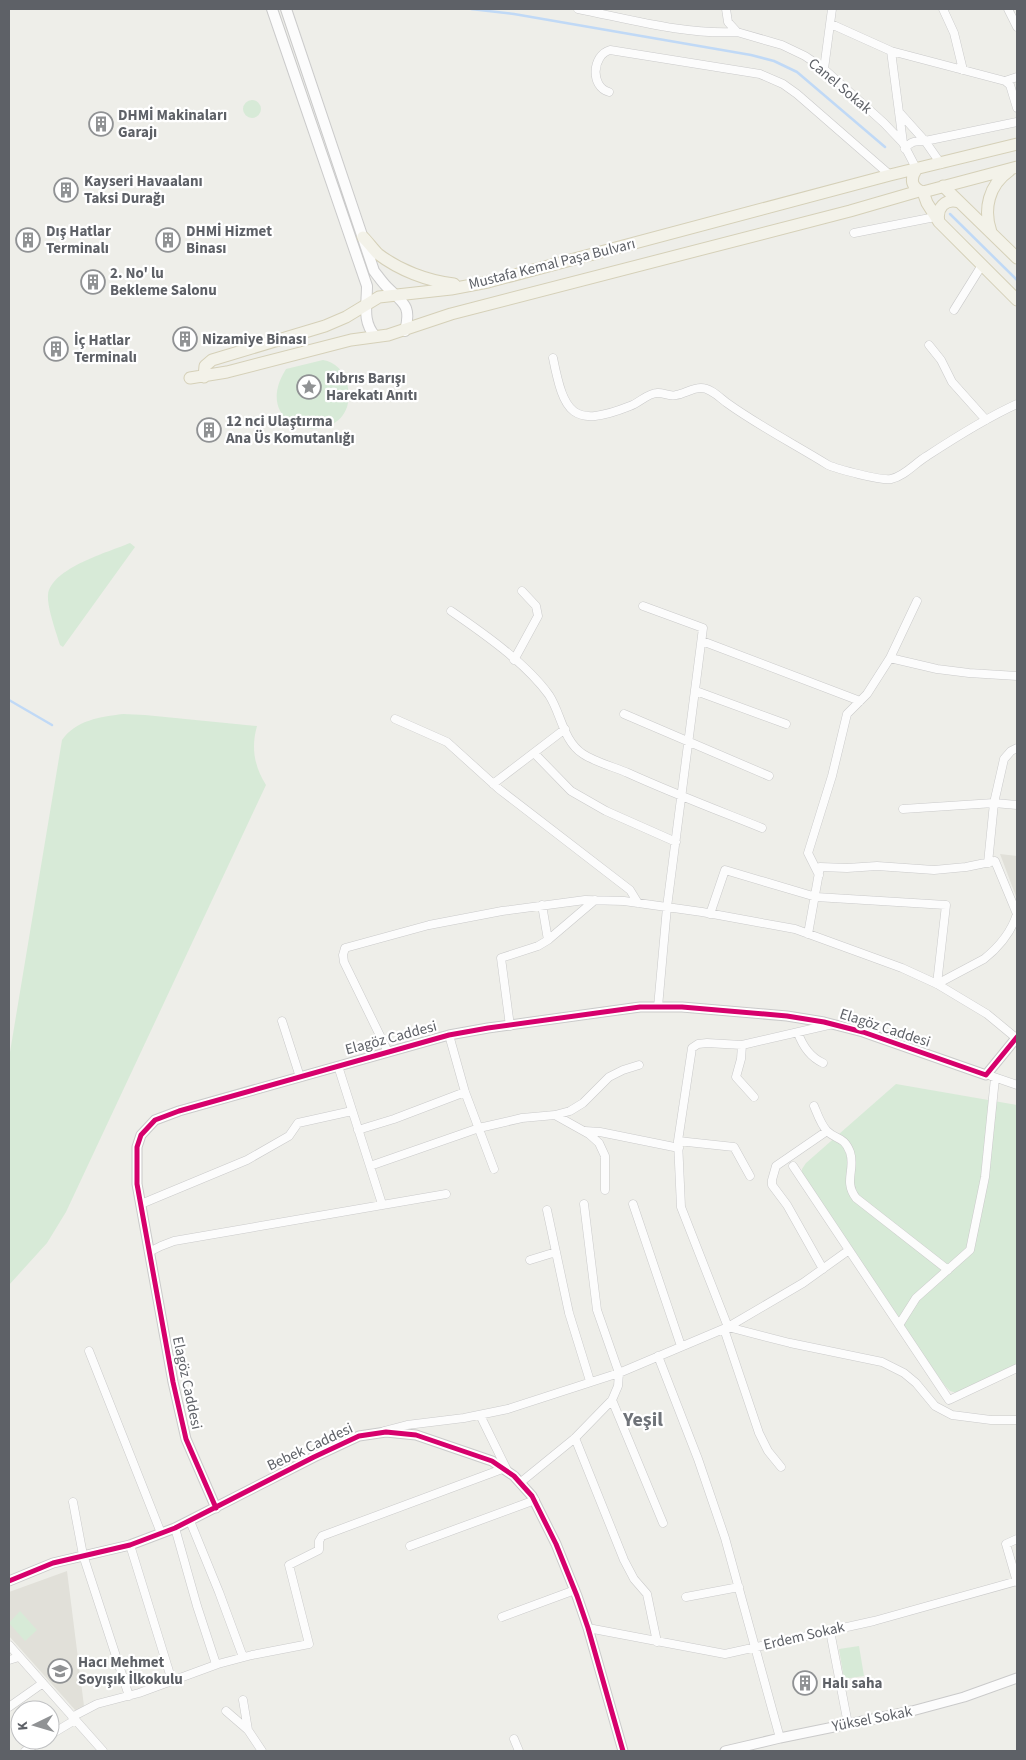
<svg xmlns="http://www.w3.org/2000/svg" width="1026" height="1760" font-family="'Source Sans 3',sans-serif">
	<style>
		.education { fill: #e1e0d9 }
		.green { fill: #d7ead7 }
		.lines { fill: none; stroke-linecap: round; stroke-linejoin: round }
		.stream { stroke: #c0d9f6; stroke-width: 2.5 }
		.minor-casing { stroke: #cacaca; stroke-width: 9 }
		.tertiary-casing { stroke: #cacaca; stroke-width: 11 }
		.secondary-casing { stroke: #cbcbcb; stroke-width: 12 }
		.primary-casing { stroke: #d5d0b8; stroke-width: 13 }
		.minor { stroke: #fcfcfc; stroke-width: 8 }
		.tertiary { stroke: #fcfcfc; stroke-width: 9 }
		.secondary { stroke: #fcfcfc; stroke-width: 10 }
		.primary { stroke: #f3f2e9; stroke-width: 11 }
		.cycleway-casing { stroke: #fff; stroke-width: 8 }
		.cycleway { stroke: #d6006c; stroke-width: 5 }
		.labels { text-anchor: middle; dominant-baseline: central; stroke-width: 4.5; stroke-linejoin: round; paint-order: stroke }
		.street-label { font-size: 15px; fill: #5e6167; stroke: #fff }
		.poi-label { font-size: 15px; font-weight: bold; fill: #5e6167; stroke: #fff; text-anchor: start }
		.district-label { font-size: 20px; font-weight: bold; fill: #6f7379; stroke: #fff }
	</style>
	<rect width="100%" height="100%" fill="#eeeee9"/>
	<path class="education" d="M1000,854l17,2v43z
		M67,1571l17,135 -8,5 -67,-75v-44z"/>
	<path class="green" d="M243 109a9 9 0 1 1 18 0a9 9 0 1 1-18 0Z
		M323,360c12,2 21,11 24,23 17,70 -104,55 -61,-14z
		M130,543l5,4 -72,100 -3,-2c-4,-13 -13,-38 -12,-50 3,-27 61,-43 82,-52z
		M123,714l22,1 112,11c-6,21 -3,40 9,59l-200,427 -19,31 -38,42v-227l53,-318c14,-20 38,-23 61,-26z
		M896,1084l121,21v260l-60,28 -7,-2 -4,-4 -43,-60 -101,-153v-5l4,-6z
		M20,1611l17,19 -12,11 -16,-18z
		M859,1646l5,30 -20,3 -5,-30z"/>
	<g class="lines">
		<path class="stream" d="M471,9l43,5 237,41 23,6 23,11 88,75
			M950,214l67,66
			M9,700l43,25"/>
		<g class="minor-casing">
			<path id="minor" d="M578,9c51,10 108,26 159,23
				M726,9l2,13 9,10 45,13 23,11 19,13 60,54 19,20 14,27
				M943,9l11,24 9,37
				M1008,9l9,18
				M831,24l60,27 12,92
				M891,51l114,30 5,4 7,23
				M824,69l8,-60
				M1005,81l12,-4
				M609,92c-19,-5 -17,-37 1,-42l150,24 23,10 14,10 93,81
				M899,112l26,29 16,23
				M905,149c5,-8 11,-8 20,-8l92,-19
				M854,233l81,-16
				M954,310l28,-45
				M929,345l12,15 11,22 34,38
				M553,358c11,55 19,71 77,48 9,-3 18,-13 27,-13 6,-1 12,4 19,2 8,-1 16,-7 25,-7 10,0 19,10 26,15 32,23 67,41 101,62 9,4 54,16 63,14 14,-3 24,-16 36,-23 29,-19 59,-38 90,-52
				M643,606l60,22 -36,279 -9,100
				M451,611c32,22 75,52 98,84 12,18 14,46 34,59 12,8 31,13 45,19 44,20 89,37 134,55
				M702,641l158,60
				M890,658l47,11 32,4 48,3
				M514,660l24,-44 -2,-10 -14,-15
				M696,691l90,33
				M624,714l145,62
				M395,719l52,23 52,47 131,101 8,13
				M534,753l37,38 35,20 70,31
				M493,784l72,-55
				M903,809l91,-6 23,2
				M988,863l6,-60 10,-44 7,-8 6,-3
				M819,875l-11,-22 24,-77 15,-62 20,-20 23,-36 27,-57
				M542,905l6,35
				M710,914l15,-44 91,27 130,8 -9,79
				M808,934l12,-67 27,1 30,-2 57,4 32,-3 29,-6 22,53
				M937,984l47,-25c15,-12 27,-26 33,-45
				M282,1021l18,56
				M833,1024l-91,21 -35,-2 -9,1 -6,4 -14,93 3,66 47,120 62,16 92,19 22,11 12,10 19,23 17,9 39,5h26
				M510,1026l-9,-68 37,-12 10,-6 47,-40
				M798,1033c5,14 12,24 25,30
				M449,1035l16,57 29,77
				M742,1045l-1,14 -5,18 18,20
				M388,1052l-44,-90 -1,-7 2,-7 84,-23 73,-14 83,-11 39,1 78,11 93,17 107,39 35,16 50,30 29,24
				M338,1066l44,138
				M991,1076l26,9
				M814,1106c3,7 7,19 13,25 9,9 17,5 23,21 6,17 -7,29 6,46l92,72
				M555,1115l15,-4 13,-8 26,-26 14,-7 16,-5
				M358,1130l36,-11 71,-27
				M585,1131l15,1 79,16
				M678,1141l56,6 16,29
				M370,1166l109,-38 43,-10 33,-3 34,19 10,9 6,13v34
				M793,1166l156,234 68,-32
				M141,1204l106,-44 42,-24 9,-13 54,-12
				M633,1204l48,142
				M547,1210l22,103 21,68
				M149,1252l12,-6 13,-5 272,-47
				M530,1260l26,-8
				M823,1269l-36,-64 -15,-20v-5l4,-14 51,-35
				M899,1325l17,-27 54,-48 15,-73 10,-99
				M724,1329l35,104 9,18 13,16
				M89,1351l72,182
				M658,1356l40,103 27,79 55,200
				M612,1400l51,123
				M480,1415l27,55
				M384,1431l23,-6 57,-7 44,-9 111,-36 109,-46 75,-44 46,-33
				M575,1438l49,122 10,19 13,15 10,48
				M521,1482l54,-44 37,-38 6,-14 1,-13 -22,-63 -13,-106
				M73,1502l10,53 46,141
				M190,1521l29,71 24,65
				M175,1528l22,78 19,58
				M1017,1539l-11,5 11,38
				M130,1545l42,136
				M410,1546l125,-46
				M686,1597l53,-10
				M502,1617l73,-27
				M588,1628l137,26 149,-33 143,-40
				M830,1631l18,93
				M9,1645l94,106
				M9,1660l10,-3
				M243,1700l5,30
				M9,1707l34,-24
				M226,1711l22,19 14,21
				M72,1717l25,-13 42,-11 79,-29 34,-9 57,-11 -20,-79 30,-15v-9l3,-5 183,-68
				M50,1735l25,-15
				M514,1739l5,12
				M25,1751l17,-11"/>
		</g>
		<g class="tertiary-casing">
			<path id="tertiary" d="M216,1508l-30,-69 -13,-57 -36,-198v-37l4,-12 14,-15 24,-9 270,-76 39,-7 152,-21h42l105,9 37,6 39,10 123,43 31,-38
				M9,1581l44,-18 77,-18 45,-17 139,-71 45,-21 27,-4 30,3 76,26 22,15 18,20 24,48 21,52 11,32 35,123
				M725,1751l55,-13 132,-27 52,-14 53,-19"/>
		</g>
		<g class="secondary-casing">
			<path id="secondary" d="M272,9l95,277c0,19 -5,35 8,50
				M286,9l88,262c4,5 8,11 13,16 16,16 25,18 18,44"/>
		</g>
		<g class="primary-casing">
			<path id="primary" d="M916,170c-6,9 -5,18 7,22l94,-25
				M943,186l74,72
				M923,192l4,11 12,19 78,78
				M939,222c-3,-14 6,-24 20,-20
				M991,232c-8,-23 -2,-47 18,-61
				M363,237c5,5 10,12 15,17 21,16 49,27 76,30
				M204,377l1,-11 7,-6 113,-34 21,-9 33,-20 72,-8 37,-7 402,-107 127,-31
				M190,378l37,-6 124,-32 37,-5 63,-21 399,-103 69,-20"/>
		</g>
		<use href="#minor" class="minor"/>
		<use href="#tertiary" class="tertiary"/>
		<use href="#secondary" class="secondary"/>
		<use href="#primary" class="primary"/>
		<g class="cycleway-casing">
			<path id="cycleway" d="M216,1508l-30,-69 -13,-57 -36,-198v-37l4,-12 14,-15 24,-9 270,-76 39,-7 152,-21h42l105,9 37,6 39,10 123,43 31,-38
				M9,1581l44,-18 77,-18 45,-17 139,-71 45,-21 27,-4 30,3 76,26 22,15 18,20 24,48 21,52 11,32 35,123"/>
		</g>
		<use href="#cycleway" class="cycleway"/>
	</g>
	<defs>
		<g id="building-ring" transform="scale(1.25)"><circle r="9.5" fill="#fff" stroke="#909294" stroke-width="1.5"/><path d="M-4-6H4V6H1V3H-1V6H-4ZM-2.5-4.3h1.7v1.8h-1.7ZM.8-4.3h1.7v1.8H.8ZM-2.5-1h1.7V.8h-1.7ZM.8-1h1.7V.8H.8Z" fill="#909294"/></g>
		<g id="sight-ring" transform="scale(1.25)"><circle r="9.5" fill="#fff" stroke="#909294" stroke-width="1.5"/><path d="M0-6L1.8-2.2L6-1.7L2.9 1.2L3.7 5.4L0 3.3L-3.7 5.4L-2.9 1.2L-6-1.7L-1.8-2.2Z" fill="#909294"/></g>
		<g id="school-ring" transform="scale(1.25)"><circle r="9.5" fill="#fff" stroke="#909294" stroke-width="1.5"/><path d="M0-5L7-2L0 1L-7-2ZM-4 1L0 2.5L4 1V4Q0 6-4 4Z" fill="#909294"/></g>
	</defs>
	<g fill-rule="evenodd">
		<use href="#building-ring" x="101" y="124"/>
		<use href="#building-ring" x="66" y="190"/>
		<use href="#building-ring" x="28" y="240"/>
		<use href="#building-ring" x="168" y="240"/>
		<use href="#building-ring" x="93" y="282"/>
		<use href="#building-ring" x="185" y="339"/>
		<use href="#building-ring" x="56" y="349"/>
		<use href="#sight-ring" x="309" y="387"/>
		<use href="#building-ring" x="209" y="430"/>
		<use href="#school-ring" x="60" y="1671"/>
		<use href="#building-ring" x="805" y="1683"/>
	</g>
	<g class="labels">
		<g class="street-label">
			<text transform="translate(840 86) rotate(40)">Canel Sokak</text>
			<text transform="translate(552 264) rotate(-14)">Mustafa Kemal Paşa Bulvarı</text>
			<text transform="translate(885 1028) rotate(18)">Elagöz Caddesi</text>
			<text transform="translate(391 1038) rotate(-15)">Elagöz Caddesi</text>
			<text transform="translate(187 1383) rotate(78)">Elagöz Caddesi</text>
			<text transform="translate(310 1447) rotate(-25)">Bebek Caddesi</text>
			<text transform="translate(804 1636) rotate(-13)">Erdem Sokak</text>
			<text transform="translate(872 1719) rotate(-11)">Yüksel Sokak</text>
		</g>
		<g class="poi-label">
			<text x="118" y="115">DHMİ Makinaları<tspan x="118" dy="17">Garajı</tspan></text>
			<text x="84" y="181">Kayseri Havaalanı<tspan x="84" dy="17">Taksi Durağı</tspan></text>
			<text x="46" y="231">Dış Hatlar<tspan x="46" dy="17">Terminalı</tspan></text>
			<text x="186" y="231">DHMİ Hizmet<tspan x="186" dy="17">Binası</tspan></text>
			<text x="110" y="273">2. No' lu<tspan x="110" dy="17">Bekleme Salonu</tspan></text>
			<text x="202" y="339">Nizamiye Binası</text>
			<text x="74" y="340">İç Hatlar<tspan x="74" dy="17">Terminalı</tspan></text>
			<text x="326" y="378">Kıbrıs Barışı<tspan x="326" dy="17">Harekatı Anıtı</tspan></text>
			<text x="226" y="421">12 nci Ulaştırma<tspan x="226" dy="17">Ana Üs Komutanlığı</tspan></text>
			<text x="78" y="1662">Hacı Mehmet<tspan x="78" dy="17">Soyışık İlkokulu</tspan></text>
			<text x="822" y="1683">Halı saha</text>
		</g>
		<g class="district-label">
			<text x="643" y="1420">Yeşil</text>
		</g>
	</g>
	<rect width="1026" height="1760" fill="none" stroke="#5e6167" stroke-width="20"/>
	<g transform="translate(35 1725) rotate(265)"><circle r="24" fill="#ffffff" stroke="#bfc0c2"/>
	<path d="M0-4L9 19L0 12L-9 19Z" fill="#909294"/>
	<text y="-8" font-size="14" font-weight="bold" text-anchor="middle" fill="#5e6167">K</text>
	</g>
</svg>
